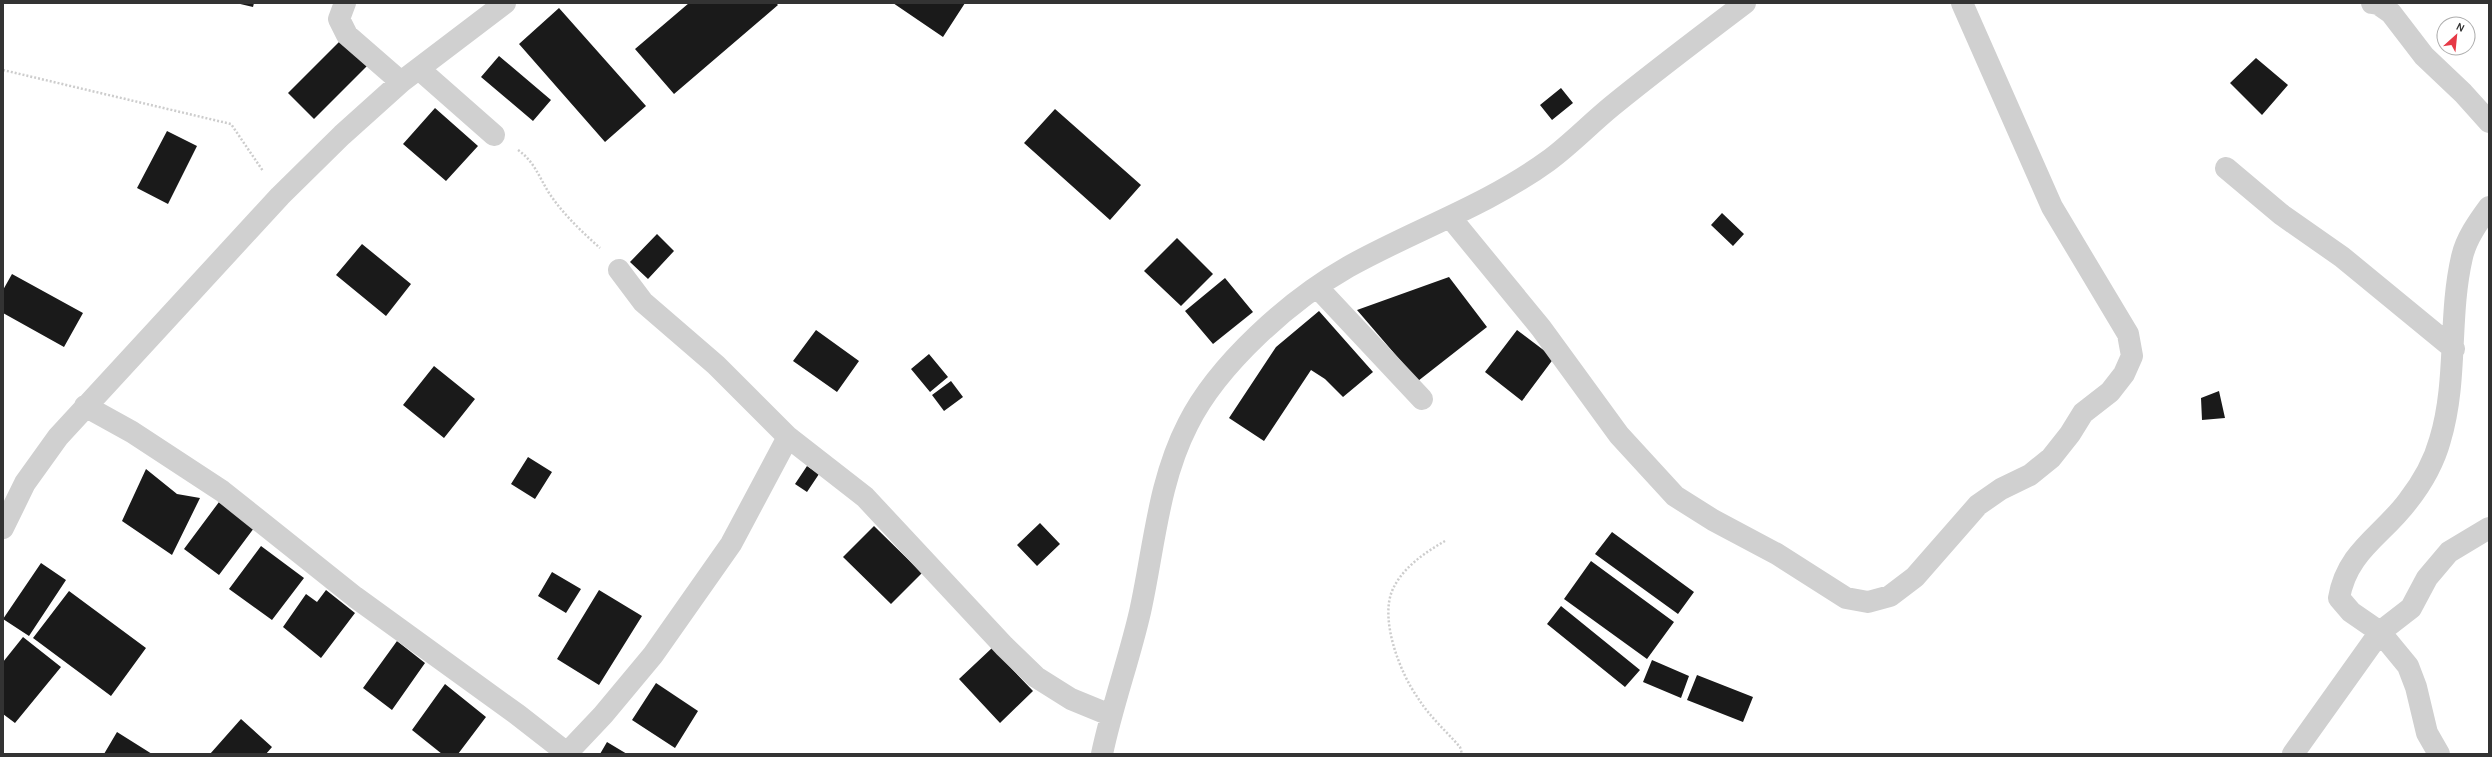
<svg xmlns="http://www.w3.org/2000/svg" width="2492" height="757" font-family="Karla,sans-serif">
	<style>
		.building { fill: #1a1a1a }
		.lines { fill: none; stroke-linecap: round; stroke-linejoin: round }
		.path { stroke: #cdcdcd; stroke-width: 2.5; stroke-dasharray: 2 2; stroke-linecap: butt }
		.street { stroke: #d0d0d0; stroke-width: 22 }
	</style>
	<rect width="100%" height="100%" fill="#fff"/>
	<path class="building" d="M236,3h18l-1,4z
		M689,3h87l2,2 -104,89 -39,-45z
		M893,3h72l-22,34z
		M559,8l87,98 -41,36 -86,-98z
		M341,40l26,26 -53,53 -26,-26z
		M499,56l52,44 -18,21 -52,-44z
		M2256,58l32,27 -26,30 -32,-32z
		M1561,88l12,15 -21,17 -12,-15z
		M435,108l43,38 -32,35 -43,-37z
		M1055,109l86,76 -31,35 -86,-77z
		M167,131l30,15 -29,58 -31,-16z
		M1722,213l22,21 -11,12 -22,-21z
		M657,234l17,17 -26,28 -18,-17z
		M1177,238l36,36 -32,32 -37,-35z
		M362,244l49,40 -25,32 -50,-41z
		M12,274l71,39 -19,34 -61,-34v-23z
		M1449,277l38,50 -69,54 -61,-71z
		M1225,278l28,34 -40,32 -28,-33z
		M1319,311l54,61 -30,25 -18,-18 -14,-9 -47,71 -35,-23 47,-71z
		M816,330l43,31 -22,31 -44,-31z
		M1517,330l37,28 -32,43 -37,-29z
		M929,354l19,23 -18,15 -19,-23z
		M434,366l41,33 -31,39 -41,-33z
		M951,381l12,16 -19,14 -12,-16z
		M2219,391l6,27 -23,2 -1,-22z
		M528,457l24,15 -17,27 -24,-15z
		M807,466l12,8 -12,18 -12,-8z
		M146,469l31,25 23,4 -28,57 -50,-34z
		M219,502l35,26 -35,47 -35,-26z
		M1040,523l20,21 -23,22 -20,-21z
		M874,526l48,47 -31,31 -48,-47z
		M1612,532l82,60 -16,22 -83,-60z
		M261,546l43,32 -32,42 -43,-31z
		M1591,561l83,61 -27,37 -83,-60z
		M41,563l25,17 -37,56 -26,-17z
		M552,572l29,17 -15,24 -28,-17z
		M326,590l29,23 -34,45 -38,-31 23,-33 11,8z
		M599,590l43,26 -43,69 -42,-26z
		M69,591l77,57 -35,48 -78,-58z
		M1561,606l79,64 -15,17 -78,-63z
		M23,637l38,30 -46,56 -12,-9v-52z
		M397,641l28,22 -33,47 -29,-22z
		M992,648l41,43 -33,32 -41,-44z
		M1652,660l37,16 -8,22 -38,-16z
		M1697,675l56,22 -10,25 -56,-22z
		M656,683l42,28 -23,37 -43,-28z
		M445,684l41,33 -28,37h-16l-30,-24z
		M241,719l31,28 -6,7h-56z
		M117,732l35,22h-48z
		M607,742l20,12h-27z"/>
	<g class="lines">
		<path class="path" d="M3,70l228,54 32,47
			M518,150c16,11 21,27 31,43 14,21 32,38 51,55
			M1445,541c-21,12 -43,27 -53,50 -12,30 8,82 26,107 11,18 28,33 42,49l2,7"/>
		<path class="street" d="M345,3l-6,16 8,16 54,47
			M2372,3l6,1 13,9 33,43 39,37 26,29
			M419,69l75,66
			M2226,168l56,47 60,42 112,92
			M1450,217l91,111 78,107 56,61 38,24 64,34 69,44 22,4 22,-6 25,-19 63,-72 23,-16 29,-14 21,-17 19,-24 13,-21 27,-21 14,-18 8,-18 -4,-22 -76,-127 -90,-204
			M619,270l24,32 73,63 72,72 77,60 139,149 32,31 35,22 39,16
			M1317,287l105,112
			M85,406l47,26 90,59 133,106 163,118 50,39
			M3,528l22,-45 33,-46 222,-241 62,-61 59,-53 104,-79
			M567,753l36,-38 50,-60 78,-111 57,-107
			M1102,754c10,-48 27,-94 38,-142 14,-63 18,-130 48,-188 30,-60 102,-124 160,-157 66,-37 138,-61 200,-106 22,-16 42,-37 64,-55 43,-35 88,-69 133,-103
			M2293,754l87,-122 31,-24 16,-30 22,-26 40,-24
			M2439,754l-12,-21 -11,-46 -8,-21 -28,-34 -29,-20 -12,-14c8,-47 43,-62 69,-97 14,-18 26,-39 32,-61 18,-59 8,-123 22,-183 4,-18 16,-35 27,-50"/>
	</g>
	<rect width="2492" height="757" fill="none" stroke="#333333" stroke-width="8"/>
	<g transform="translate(2456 36) rotate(27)"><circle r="19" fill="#ffffff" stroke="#adadad"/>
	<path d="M0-3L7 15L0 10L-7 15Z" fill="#e63946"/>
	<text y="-6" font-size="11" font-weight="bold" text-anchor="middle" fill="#333333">N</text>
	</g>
</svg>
